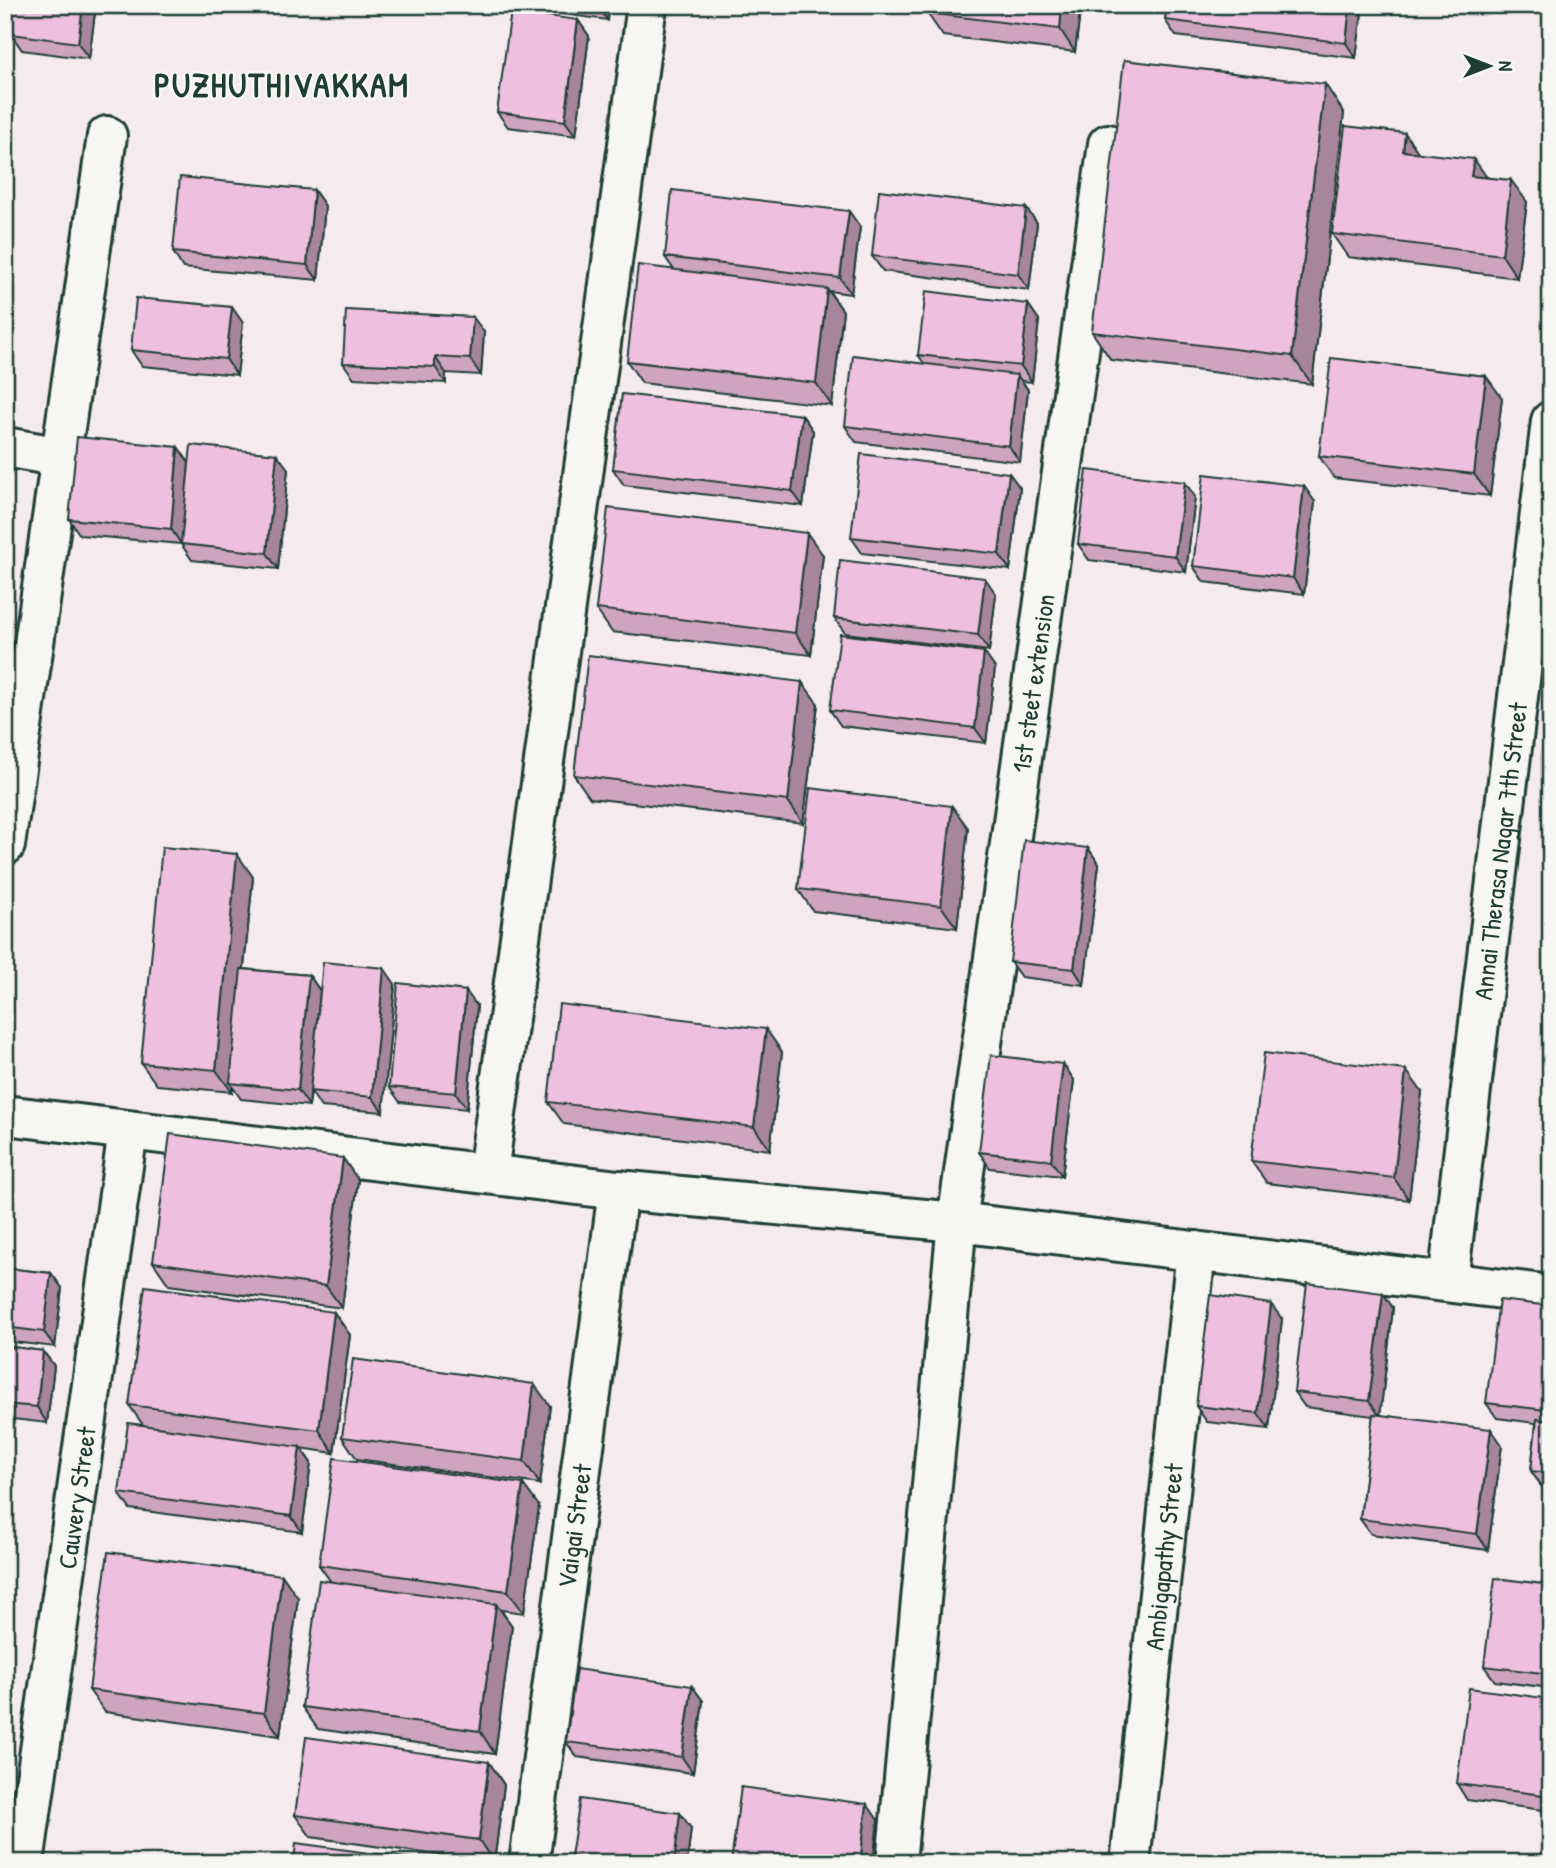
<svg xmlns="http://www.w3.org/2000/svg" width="1556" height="1868" font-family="'Patrick Hand',sans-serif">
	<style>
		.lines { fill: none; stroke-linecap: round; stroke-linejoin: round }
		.minor-casing { stroke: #1f3d34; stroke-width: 44 }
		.minor { stroke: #f6f6f2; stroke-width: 38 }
		.wall { fill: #cea4c1; stroke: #1f3d34; stroke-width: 2 }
		.shaded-wall { fill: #a7869d; stroke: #1f3d34; stroke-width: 2 }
		.building { fill: #efbfe0; stroke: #1f3d34; stroke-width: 2 }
		.labels { text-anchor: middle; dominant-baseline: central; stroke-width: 5; stroke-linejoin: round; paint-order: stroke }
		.street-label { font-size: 26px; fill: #1f3d34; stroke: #f6f6f2 }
		.district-label { font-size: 33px; font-weight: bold; letter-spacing: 2px; fill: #1f3d34; stroke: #f6f6f2 }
	</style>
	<rect width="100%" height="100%" fill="#f5ebee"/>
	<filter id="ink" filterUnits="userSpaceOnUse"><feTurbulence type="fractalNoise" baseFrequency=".0143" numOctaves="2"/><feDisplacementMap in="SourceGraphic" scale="14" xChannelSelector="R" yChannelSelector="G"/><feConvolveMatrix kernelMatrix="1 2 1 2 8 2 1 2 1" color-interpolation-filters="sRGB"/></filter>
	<g filter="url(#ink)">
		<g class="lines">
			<g class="minor-casing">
				<g id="minor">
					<path d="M5,447l56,10"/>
					<path d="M5,845l102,-709"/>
					<path d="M5,1115l613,75 339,32 594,73"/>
					<path d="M488,1173l159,-1168"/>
					<path id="s1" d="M1448,1282l103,-861"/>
					<path id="s2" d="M24,1863l104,-732"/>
					<path id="s3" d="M529,1863l89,-673"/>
					<path id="s4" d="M896,1863l61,-641 151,-1078"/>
					<path id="s5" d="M1130,1863l66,-612"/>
				</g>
			</g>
			<use href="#minor" class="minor"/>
		</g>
		<path class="wall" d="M96,5l-7,54 -67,-9 -11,-16z
			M522,5h87l-2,15 -82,-11z
			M1081,5l-6,47 -132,-16 -16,-23z
			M1167,5h196l-7,53 -180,-22 -11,-16z
			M578,20l11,16 -13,100 -68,-9 -11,-15z
			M1344,113l-32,271 -201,-24 -19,-28z
			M1419,153l68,24 40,25 -10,76 -169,-21 -16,-23z
			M314,190l11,16 -7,74 -135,-12 -10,-16z
			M1026,208l11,15 -8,67 -146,-19 -11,-15z
			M860,227l-9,67 -22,-3 14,20 -11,95 -190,-23 -15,-22 47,-91 -9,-13z
			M1028,304l11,16 -7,62 -10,-1 6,9 -8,72 -164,-20 -11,-16 79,-63 -6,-8z
			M243,323l-6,52 -95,-9 -11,-16z
			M484,332l-3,43 -35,-2v10l-92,-5 -11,-15z
			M1502,398l-12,98 -156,-18 -15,-22z
			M802,415l11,16 -10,75 -179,-21 -11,-16z
			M178,447l11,16 99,6 -10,100 -86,-9 -11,-16 -101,-9 -11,-16z
			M1009,473l11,15 -10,82 -148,-17 -11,-16z
			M1195,497l-9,75 -97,-12 -11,-16z
			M1315,502l-11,92 -100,-12 -11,-16z
			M823,555l-12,100 -199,-23 -16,-23z
			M996,594l-7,57 -144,-18 -11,-15z
			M995,668l-9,75 -145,-17 -11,-16z
			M818,704l-15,119 -213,-25 -16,-23z
			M968,828l-11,100 -144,-17 -15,-22z
			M1088,848l11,16 -15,121 -63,-8 -11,-15z
			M253,877l-9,92 65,6 11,16 75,-7 -12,128 -62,-5 -10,-15 -2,14 -68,-7 -9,-13v6l-75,-7 -16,-22z
			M477,1006l-10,103 -67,-7 -11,-15z
			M782,1052l-12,98 -206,-26 -16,-22z
			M1063,1064l11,16 -12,96 -72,-8 -11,-16z
			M1422,1092l-13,108 -142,-17 -16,-22z
			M358,1180l-16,128 -173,-23 -16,-23z
			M5,1268l46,5 11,15 -7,59 -50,-6z
			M1551,1306v181l-10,-1 -10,-15 5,-48 -39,-5 -11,-15z
			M1393,1308l-13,107 122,30 -14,105 -117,-16 -11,-15 13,-103 -68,-9 -11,-15z
			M1282,1319l-13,110 -62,-7 -11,-16z
			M350,1335l-16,118 -33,-5 10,15 -9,69 -172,-23 -11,-16 24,-68 -14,-20z
			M5,1346l38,5 11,15 -7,57 -42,-5z
			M550,1406l-10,78 -183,-25 -15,-22z
			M539,1506l-15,107 -23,-3 11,16 -17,128 -177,-25 -16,-22 29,-125 -12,-17z
			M1551,1585v103l-56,-7 -11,-15z
			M298,1598l-18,138 -175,-24 -16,-22z
			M692,1686l11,15 -10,72 -116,-16 -11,-15z
			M1551,1699v112l-84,-11 -10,-16z
			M489,1762l15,23 -10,78 -183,-26 -16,-22z
			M691,1828l-4,35h-111l-5,-7z"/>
		<path class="shaded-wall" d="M83,5h13l-7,54 -11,-16z
			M597,5h12l-2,15z
			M1062,5h19l-6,47 -15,-23z
			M1350,5h13l-7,53 -10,-15z
			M578,20l11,16 -13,100 -11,-15z
			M1325,84l19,29 -32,271 -20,-28z
			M1405,133l15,22 -17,-4z
			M1474,159l16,23 -19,-6z
			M1511,180l16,22 -10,76 -15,-23z
			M314,190l11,16 -7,74 -11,-15z
			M1026,208l11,15 -8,67 -11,-16z
			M849,211l11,16 -9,67 -11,-16z
			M827,289l16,22 -11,95 -16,-23z
			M1028,304l11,16 -7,62 -11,-16z
			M232,307l11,16 -6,52 -11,-16z
			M473,317l11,15 -3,43 -11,-16z
			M435,357l11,16v10l-11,-16z
			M1017,375l11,15 -8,72 -11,-16z
			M1486,376l16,22 -12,98 -16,-22z
			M802,415l11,16 -10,75 -11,-15z
			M178,447l11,16 -7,82 -11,-16z
			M277,454l11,15 -10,100 -11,-16z
			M1009,473l11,15 -10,82 -11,-16z
			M1185,482l10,15 -9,75 -11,-16z
			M1304,486l11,16 -11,92 -11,-16z
			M807,533l16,22 -12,100 -16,-22z
			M985,578l11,16 -7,57 -11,-16z
			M984,652l11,16 -9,75 -11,-15z
			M802,682l16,22 -15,119 -15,-22z
			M952,806l16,22 -11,100 -16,-22z
			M1088,848l11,16 -15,121 -10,-16z
			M237,854l16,23 -21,206h-2l2,3v6l-16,-22z
			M384,968l11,16 -12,128 -11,-15z
			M309,975l11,16 -11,115 -11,-16z
			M466,991l11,15 -10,103 -11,-16z
			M766,1029l16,23 -12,98 -16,-23z
			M1063,1064l11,16 -12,96 -11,-16z
			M1406,1070l16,22 -13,108 -15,-22z
			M343,1158l15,22 -16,128 -16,-22z
			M51,1273l11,15 -7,59 -11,-15z
			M1383,1293l10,15 -13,108 -11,-15z
			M1271,1304l11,15 -13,110 -11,-16z
			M334,1312l16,23 -16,118 -15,-23z
			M43,1351l11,15 -7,57 -10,-16z
			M1551,1374v42l-5,-6z
			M534,1384l16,22 -10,78 -16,-23z
			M1491,1429l11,16 -14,105 -11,-16z
			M300,1447l11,16 -9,69 -11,-16z
			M523,1484l16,22 -15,107 -16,-22z
			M282,1575l16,23 -18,138 -16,-23z
			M496,1604l16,22 -17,128 -15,-23z
			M692,1686l11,15 -10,72 -11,-16z
			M489,1762l15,23 -10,78 -15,-23z
			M867,1804l11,16 -5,43h-13z
			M680,1813l11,15 -4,35h-13z"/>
		<path class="building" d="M14,5h69l-5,38 -67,-9z
			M928,5h134l-2,24 -133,-16z
			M1167,5h183l-4,38 -181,-23z
			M511,11l67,9 -13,101 -68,-9z
			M1124,60l201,24 -33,272 -200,-24z
			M1345,126l60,7 -2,18 71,8 -3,17 40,4 -9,75 -170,-21z
			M180,177l134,13 -7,75 -134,-13z
			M672,190l177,21 -9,67 -175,-21z
			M879,190l147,18 -8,66 -146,-18z
			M638,265l189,24 -11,94 -189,-22z
			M926,291l102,13 -7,62 -103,-11z
			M136,298l96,9 -6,52 -95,-9z
			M346,310l127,7 -3,42 -35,-2v10l-92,-4z
			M853,355l164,20 -8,71 -164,-20z
			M1331,358l155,18 -12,98 -155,-18z
			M622,394l180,21 -10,76 -179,-22z
			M77,437l101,10 -7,82 -102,-10z
			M191,445l86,9 -10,99 -86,-9z
			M861,454l148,19 -10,81 -148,-17z
			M1087,470l98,12 -10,74 -97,-12z
			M1204,474l100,12 -11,92 -100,-12z
			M608,508l199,25 -12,100 -199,-24z
			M840,560l145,18 -7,57 -144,-17z
			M840,634l144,18 -9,76 -145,-18z
			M588,655l214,27 -14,119 -214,-26z
			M810,788l142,18 -11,100 -143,-17z
			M1024,840l64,8 -14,121 -64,-7z
			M162,847l75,7 -21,216 -75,-7z
			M323,962l61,6 -12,129 -62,-6z
			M241,969l68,6 -11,115 -68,-7z
			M398,983l68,8 -10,102 -67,-6z
			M559,1004l207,25 -12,98 -206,-25z
			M1264,1053l142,17 -12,108 -143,-17z
			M991,1055l72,9 -12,96 -72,-8z
			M170,1134l173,24 -17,128 -173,-24z
			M5,1268l46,5 -7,59 -39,-5z
			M1307,1283l76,10 -14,108 -75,-9z
			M145,1286l189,26 -15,118 -190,-25z
			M1210,1295l61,9 -13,109 -62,-7z
			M1499,1300l52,6v68l-5,36 -60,-7z
			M5,1346l38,5 -6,56 -32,-3z
			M353,1359l181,25 -10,77 -182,-24z
			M1373,1414l118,15 -14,105 -117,-15z
			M1537,1419l14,2v52l-20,-2z
			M128,1423l172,24 -9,69 -172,-23z
			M334,1458l189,26 -15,107 -189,-26z
			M108,1552l174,23 -18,138 -175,-23z
			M1495,1578l56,7v89l-67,-8z
			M319,1580l177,24 -16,127 -178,-24z
			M576,1669l116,17 -10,71 -116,-15z
			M1469,1688l82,11v97l-94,-12z
			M306,1737l183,25 -10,78 -184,-25z
			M741,1787l126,17 -7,59h-129z
			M580,1799l100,14 -6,50h-53l-50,-7z
			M296,1843l146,20h-148z"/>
	</g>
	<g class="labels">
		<g class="street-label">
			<text stroke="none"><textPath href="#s4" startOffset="1188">1st steet extension</textPath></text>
			<text stroke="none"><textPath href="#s1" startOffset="434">Annai Therasa Nagar 7th Street</textPath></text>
			<text stroke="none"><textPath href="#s2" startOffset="369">Cauvery Street</textPath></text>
			<text stroke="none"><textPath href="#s3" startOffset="340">Vaigai Street</textPath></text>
			<text stroke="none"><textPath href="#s5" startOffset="308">Ambigapathy Street</textPath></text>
		</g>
		<g class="district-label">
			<text x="282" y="85">PUZHUTHIVAKKAM</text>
		</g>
	</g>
	<rect width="1556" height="1868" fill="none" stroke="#f6f6f2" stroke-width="28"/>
	<rect x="14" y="14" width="1528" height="1840" fill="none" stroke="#1f3d34" stroke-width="2.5" filter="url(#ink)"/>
	<g transform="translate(1489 66) rotate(90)" stroke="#f6f6f2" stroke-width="5" paint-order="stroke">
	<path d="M0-5L12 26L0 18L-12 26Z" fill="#1f3d34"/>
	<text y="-10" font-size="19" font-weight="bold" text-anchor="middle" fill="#1f3d34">N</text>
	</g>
</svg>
